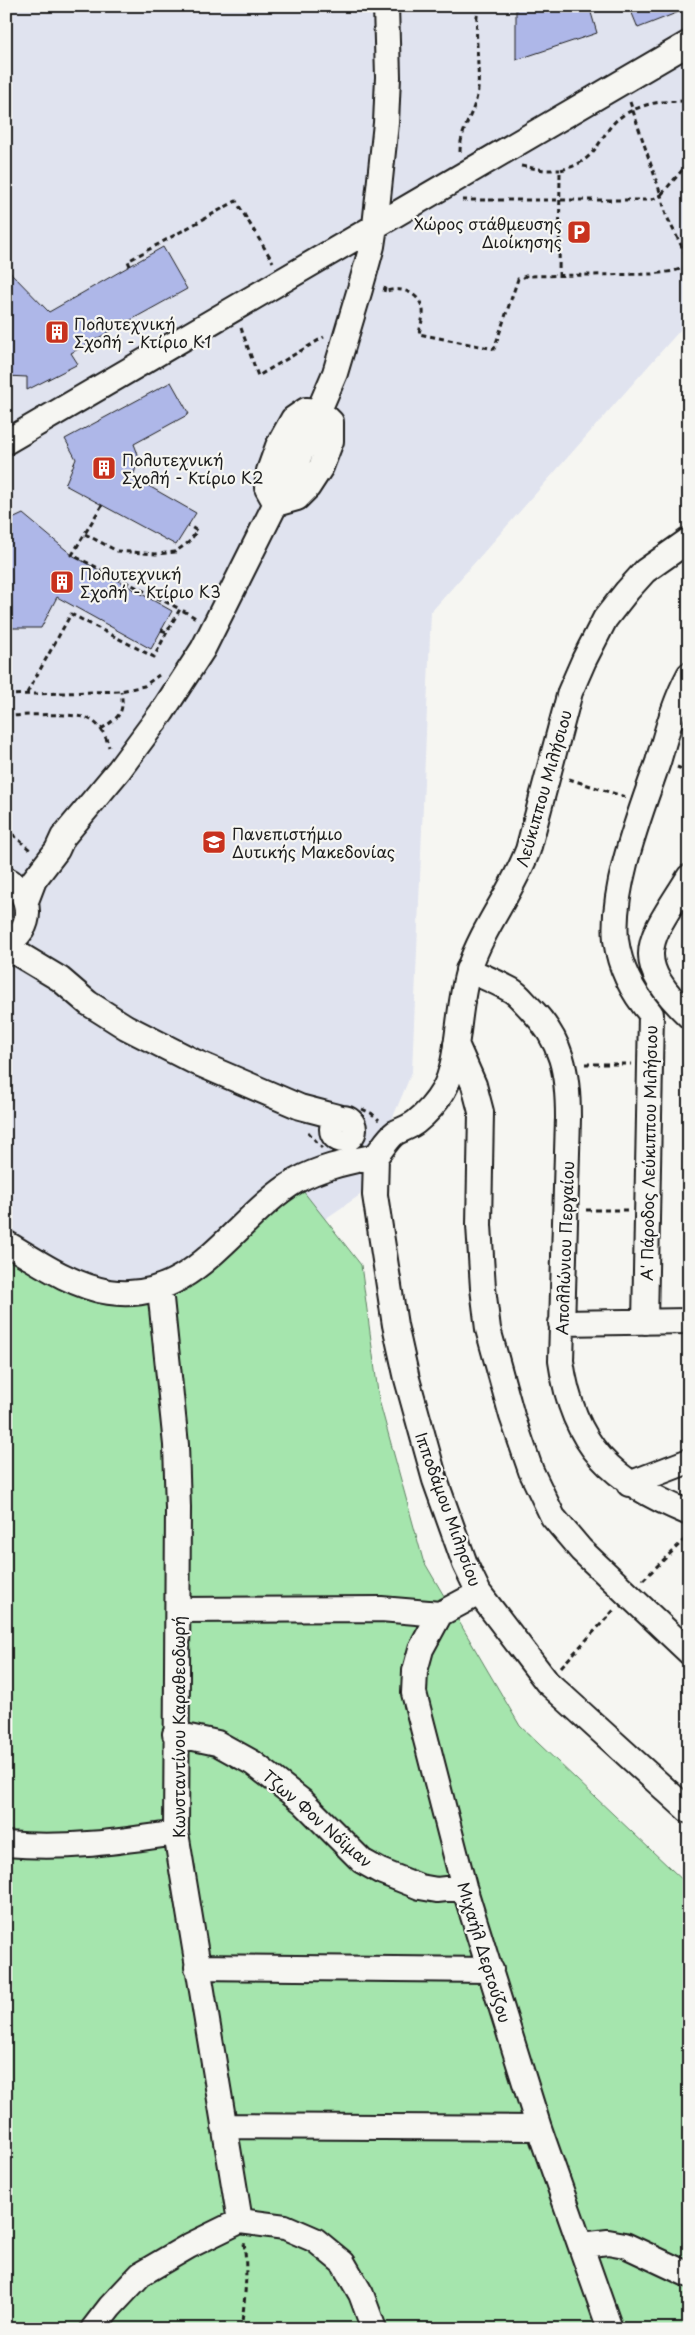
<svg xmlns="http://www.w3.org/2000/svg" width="695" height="2335" font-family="'Playpen Sans',sans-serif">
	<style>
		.built { fill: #e0e3ef }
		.green { fill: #a5e5ad; stroke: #608064 }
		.building { fill: #aeb7e8; stroke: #1c1c1c }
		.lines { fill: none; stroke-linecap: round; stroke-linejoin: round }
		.minor-casing { stroke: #1c1c1c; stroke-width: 28 }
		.path { stroke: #1c1c1c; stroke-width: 3; stroke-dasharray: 5 4; stroke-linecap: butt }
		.minor { stroke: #f6f6f2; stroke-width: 24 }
		.labels { text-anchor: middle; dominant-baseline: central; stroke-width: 4.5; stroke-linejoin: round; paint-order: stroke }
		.poi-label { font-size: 16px; fill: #1c1c1c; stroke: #f6f6f2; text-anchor: start }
		.street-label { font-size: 16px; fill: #1c1c1c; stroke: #f6f6f2 }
	</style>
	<rect width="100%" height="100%" fill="#f6f6f2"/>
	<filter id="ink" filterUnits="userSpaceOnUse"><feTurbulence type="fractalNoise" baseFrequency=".02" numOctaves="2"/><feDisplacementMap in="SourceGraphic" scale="10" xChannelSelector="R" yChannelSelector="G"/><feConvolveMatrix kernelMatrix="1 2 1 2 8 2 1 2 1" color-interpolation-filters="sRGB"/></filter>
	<g filter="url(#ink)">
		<path class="built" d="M6,6h683v314l-258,292 -19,460 -52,123 -233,159 -121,-52z"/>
		<path class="green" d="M296,1182l65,83 18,135 44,160 97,166 169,160v443h-683v-1086l72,39 82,7z"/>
		<path class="building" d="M516,6h73l8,27 -81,27z
			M629,6h60v2l-51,20z
			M163,247l24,42 -116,64 7,11 -51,26v-13l-21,-1v-103l3,-2 40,41z
			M171,382l18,32 -55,30 5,13 -6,20 63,36 -20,32 -111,-60 11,-26 -11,-20z
			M23,514l49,41 100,56 -21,38 -94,-52 -16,31h-35v-106z"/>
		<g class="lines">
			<g class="minor-casing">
				<path id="minor" d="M306,410l14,1 11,11v19l-10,26 -13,20 -11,11 -21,6 -9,-16 2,-17 9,-25 15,-27z
					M6,442l683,-399
					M689,877c-38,62 -62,80 0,139
					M6,879c27,13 29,52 0,64
					M26,901l8,-21 23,-30 6,-13 56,-67 43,-58 41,-63 95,-190 37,-86 25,-84 12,-43 3,-20 11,-103 2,-46 -2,-71
					M6,949l14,6 40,24 28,24 38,24 67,34 107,46 42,11
					M468,970c14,6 29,12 43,20 7,4 13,12 19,18 33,33 38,66 38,110l-7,243c12,86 51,120 128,152
					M456,1044l18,41 7,27 -2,113 4,63 5,41 24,87 19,55 22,46 28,33 108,102
					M332 1129a11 11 0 1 1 22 0a11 11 0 1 1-22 0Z
					M376,1156l-1,39 20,130 12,54 28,101 30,84 14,29 68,89 142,129
					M376,1156c6,-7 12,-18 19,-23 7,-4 15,-6 21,-11 10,-8 20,-19 27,-31 17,-28 14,-87 26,-122 14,-42 43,-77 59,-119l42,-158 14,-32 21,-41 22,-28 18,-20 44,-31
					M6,1243c32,19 66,43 103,49 84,13 125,-74 187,-111 25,-14 52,-19 80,-25
					M160,1289l16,156 2,63 -2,325 64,388
					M645,1322l6,-308c-19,-22 -31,-45 -35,-74 -5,-54 25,-128 42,-178 9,-30 16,-59 31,-87
					M561,1323l128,-2
					M629,1484l60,-23
					M479,1593l-39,21 -19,35 -6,22 -1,22 50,194 75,241 71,201
					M179,1610l202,-1 59,5
					M175,1734l42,9 36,20 50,39 59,59 18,10 40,16 17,3 27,-3
					M6,1844c60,5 112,-2 170,-11
					M197,1967l294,3
					M224,2126l315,2
					M582,2245l26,-3 17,3 64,30
					M93,2329l17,-22 31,-33 48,-28 51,-25 45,6 30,13 28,23 18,31 13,35"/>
			</g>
			<path class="path" d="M630,102l31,93 28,-33
				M460,152c0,-24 16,-40 18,-63 2,-22 -5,-66 1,-83
				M521,166l23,4h16
				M462,200h189l10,-5 5,20 23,46
				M130,266l-2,-5 108,-60 37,61
				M559,277l1,-107c43,-9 37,-39 65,-56 11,-6 24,-11 37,-12 9,-1 18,0 27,-2
				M385,287l-1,5c15,-6 35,-1 39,18 1,6 -3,17 -4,24l75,15 24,-70 8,-3 127,-2 21,-3 15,-5
				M241,328l17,48 66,-39
				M102,505l-30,50 108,54
				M85,534l32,17 39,3 19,-2 14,-10 8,-11 -9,-6
				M161,630l6,2 13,-23 16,9
				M27,693l44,-79 83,43 13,-25
				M6,695l115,-4 23,-5 15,-11
				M6,717c12,-3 74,-4 83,2 11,5 17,17 20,28
				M101,729c18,-12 24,-15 20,-38
				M677,767l12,5
				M569,779l56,18
				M6,828l24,22
				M585,1064h46
				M362,1109l9,4 8,7
				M308,1132l14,16
				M586,1210h41
				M643,1580l46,-45
				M561,1667l54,-58
				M241,2329c4,-30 7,-57 3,-86"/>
			<use href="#minor" class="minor"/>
		</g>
	</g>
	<defs>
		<g id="parking-square" transform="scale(1.25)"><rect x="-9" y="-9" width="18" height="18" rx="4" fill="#c8321e" stroke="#f6f6f2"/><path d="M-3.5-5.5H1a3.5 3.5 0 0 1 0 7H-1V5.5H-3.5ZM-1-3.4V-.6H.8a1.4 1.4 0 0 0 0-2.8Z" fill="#fff"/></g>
		<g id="building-square" transform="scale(1.25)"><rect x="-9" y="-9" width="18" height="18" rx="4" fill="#c8321e" stroke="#f6f6f2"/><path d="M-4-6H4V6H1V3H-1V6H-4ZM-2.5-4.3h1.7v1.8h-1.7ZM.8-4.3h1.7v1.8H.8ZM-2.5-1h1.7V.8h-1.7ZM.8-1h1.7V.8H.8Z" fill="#fff"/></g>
		<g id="university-square" transform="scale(1.25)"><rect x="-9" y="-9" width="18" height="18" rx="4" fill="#c8321e" stroke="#f6f6f2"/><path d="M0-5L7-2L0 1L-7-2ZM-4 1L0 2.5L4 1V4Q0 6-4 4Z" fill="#fff"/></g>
	</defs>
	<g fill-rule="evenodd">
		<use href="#parking-square" x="579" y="232"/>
		<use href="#building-square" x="57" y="332"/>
		<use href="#building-square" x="104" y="468"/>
		<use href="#building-square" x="62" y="582"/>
		<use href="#university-square" x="214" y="842"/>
	</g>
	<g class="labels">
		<g class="poi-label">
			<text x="562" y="223" text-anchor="end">Χώρος στάθμευσης<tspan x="562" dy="18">Διοίκησης</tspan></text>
			<text x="74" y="323">Πολυτεχνική<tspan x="74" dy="18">Σχολή - Κτίριο Κ1</tspan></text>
			<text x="122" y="459">Πολυτεχνική<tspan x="122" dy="18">Σχολή - Κτίριο Κ2</tspan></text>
			<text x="80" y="573">Πολυτεχνική<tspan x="80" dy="18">Σχολή - Κτίριο Κ3</tspan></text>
			<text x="232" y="833">Πανεπιστήμιο<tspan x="232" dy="18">Δυτικής Μακεδονίας</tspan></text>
		</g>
		<g class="street-label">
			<text transform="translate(543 788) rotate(-74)">Λεύκιππου Μιλήσιου</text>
			<text transform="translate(648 1153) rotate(-89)">Α' Πάροδος Λεύκιππου Μιλήσιου</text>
			<text transform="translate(564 1248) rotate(-88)">Απολλώνιου Περγαίου</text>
			<text transform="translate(449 1509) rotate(70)">Ιπποδάμου Μιλησίου</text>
			<text transform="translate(178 1727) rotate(-90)">Κωνσταντίνου Καραθεοδωρή</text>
			<text transform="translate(318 1818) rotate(41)">Τζων Φον Νόϊμαν</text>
			<text transform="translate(485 1952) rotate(73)">Μιχαήλ Δερτούζου</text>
		</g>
	</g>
	<rect width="695" height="2335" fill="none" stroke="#f6f6f2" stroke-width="25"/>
	<rect x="12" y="12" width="670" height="2310" fill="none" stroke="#1c1c1c" stroke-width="2" filter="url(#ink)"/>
</svg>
